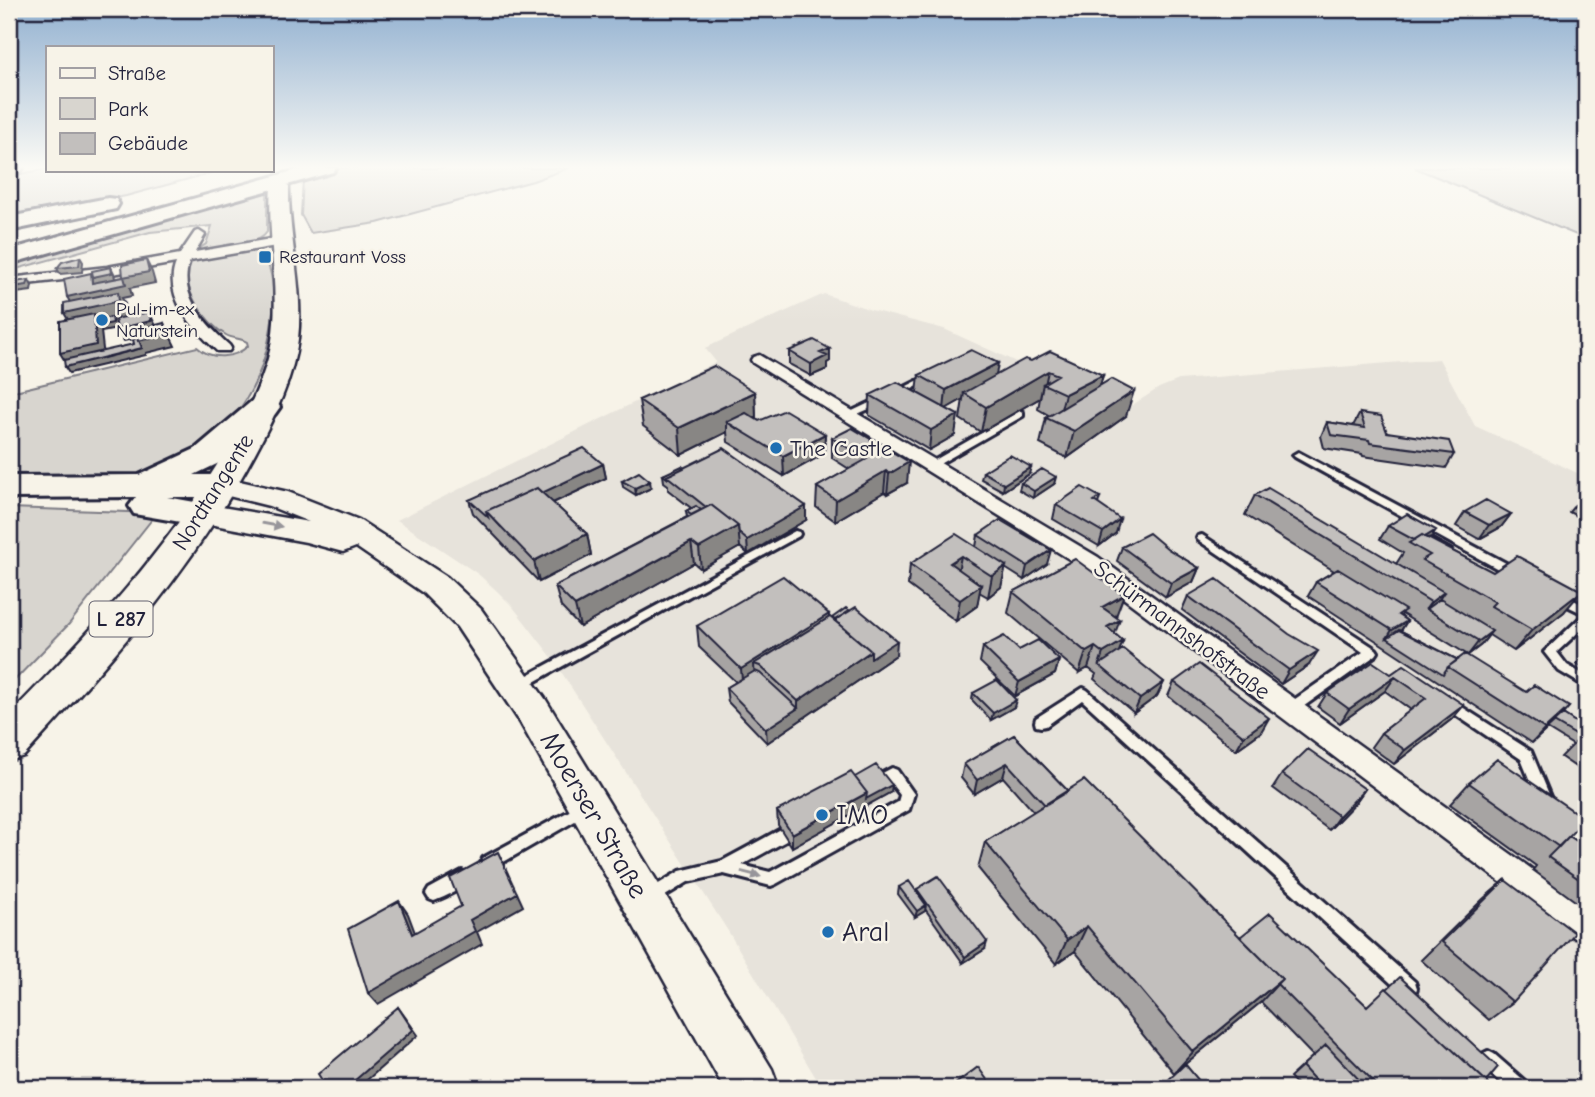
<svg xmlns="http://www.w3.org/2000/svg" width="1595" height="1097" font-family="'Comic Neue',sans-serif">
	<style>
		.built { fill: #e7e3db }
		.green { fill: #d8d5cf; stroke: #7d7c85; stroke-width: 2 }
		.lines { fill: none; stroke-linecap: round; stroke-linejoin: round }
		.lane-casing { stroke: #22223b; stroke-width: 6 }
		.street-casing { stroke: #22223b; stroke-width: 5 }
		.secondary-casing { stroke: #22223b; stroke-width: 5 }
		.primary-casing { stroke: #22223b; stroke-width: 5 }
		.highway-casing { stroke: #22223b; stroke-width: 6 }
		.lane { fill: #f7f3e8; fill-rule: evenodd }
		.street { fill: #f7f3e8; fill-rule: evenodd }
		.secondary { fill: #f7f3e8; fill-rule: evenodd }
		.primary { fill: #f7f3e8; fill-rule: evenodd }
		.highway { fill: #f7f3e8; fill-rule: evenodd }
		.wall { fill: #a7a4a3; stroke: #22223b; stroke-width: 2 }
		.shaded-wall { fill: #888684; stroke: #22223b; stroke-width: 2 }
		.building { fill: #c2bfbd; stroke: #22223b; stroke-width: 2 }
		.oneway { fill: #97959a }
		.poi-dot { fill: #1f6fb2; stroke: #f7f3e8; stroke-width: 2.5 }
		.labels { text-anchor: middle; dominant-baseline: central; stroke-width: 5; stroke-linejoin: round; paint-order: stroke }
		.far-poi-label { font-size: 19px; fill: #22223b; stroke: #f7f3e8; text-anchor: start }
		.shield { fill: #f7f3e8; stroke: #62616f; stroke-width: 2 }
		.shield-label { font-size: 21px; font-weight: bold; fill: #22223b }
		.poi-label { font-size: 23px; fill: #22223b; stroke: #f7f3e8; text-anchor: start }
		.street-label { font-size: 23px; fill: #22223b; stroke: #f7f3e8 }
		.near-street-label { font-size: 28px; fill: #22223b; stroke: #f7f3e8 }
		.near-poi-label { font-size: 28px; fill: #22223b; stroke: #f7f3e8; text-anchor: start }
	</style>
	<rect width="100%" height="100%" fill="#f7f3e8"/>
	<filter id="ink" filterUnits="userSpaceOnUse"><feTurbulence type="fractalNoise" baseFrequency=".0143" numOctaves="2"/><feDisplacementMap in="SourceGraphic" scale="14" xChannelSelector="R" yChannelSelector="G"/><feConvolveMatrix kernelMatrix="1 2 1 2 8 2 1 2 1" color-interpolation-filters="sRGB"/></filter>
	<g filter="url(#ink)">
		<path class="built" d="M824,294l47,16 73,19 179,82 36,-23 20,-8 260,-21 36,67 111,51v611h-764l-94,-157 -177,-275 -38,-49 -17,-17 -18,-16 -81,-54 319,-158 -11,-14z"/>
		<path class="green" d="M341,168h228l-36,13 -156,42 -66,10 -10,-18 2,-36z
			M1415,168h171v71z
			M47,169v1h175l-96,26 -117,22v-42z
			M267,188v44c-8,14 -57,20 -73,20l12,-8 6,-18 -62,6 -141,39v-11z
			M258,248c19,21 17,58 12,86 -12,69 -55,119 -123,140 -11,4 -25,2 -37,3 -34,2 -67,3 -101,1v-99l6,12 182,-44c14,13 37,12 51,-1l-1,-4c-6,-4 -14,-3 -21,-7 -21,-12 -50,-52 -35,-75z
			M9,508l148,5 -88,111 -60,62z"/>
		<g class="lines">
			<g class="lane-casing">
				<path id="lane" d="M927,376h3l4,2 -34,17h-6l-1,-2z
					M882,397l4,3 -1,2 -32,14 -3,1 -4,-3z
					M1020,411l3,1v4l-87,50h-6l-2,-2z
					M1298,452l219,117 1,3 -5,4 -4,-1 -214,-118 -2,-2z
					M795,531l4,1 1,2 -1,2 -276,152 -4,2 -4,-2 -2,-3 2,-3z
					M1202,535l174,114 2,3 -2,3 -83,59 -4,1 -4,-1 -2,-4 2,-4 78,-54 -165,-112 -1,-2 1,-2z
					M1561,594l25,12v19l-29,27 10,13 19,11v11l-27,-16 -15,-19 38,-36 4,-1 -29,-14 -2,-3 2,-3z
					M1083,688l4,2 328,292 2,6 -2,6 -6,2 -6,-2 -321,-294 -36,26 -5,1 -5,-1 -1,-4 1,-4z
					M1448,698l83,53 20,48 -2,4 -5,2 -5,-2 -18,-44 -77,-52 -2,-4 2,-4z
					M892,768l5,2 17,24 -5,16 -133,74 -5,2 -47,-12 -36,8 -31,19 -5,2 -5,-2 -3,-5 3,-5 33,-20 42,-10 59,-32 5,2 2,5 -2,5 -44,24 28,7 128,-70 2,-7 -10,-13 -12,6 -5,-2 -2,-4 2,-4z
					M584,803l5,2 2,4 -2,4 -96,55 -5,2 -5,-2 -2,-5 2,-5z
					M1563,819l23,15v15c-10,-4 -25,-14 -30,-24l2,-5z
					M462,871l5,2 2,5c-5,11 -24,19 -35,23l-5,-2 -3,-5 3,-5z
					M1488,1051l6,3 32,28 3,6h-22l-25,-22 -3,-6 3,-6z"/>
			</g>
			<g class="street-casing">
				<path id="street" d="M199,231l6,4 -10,17 87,-15 6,4 -6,4 -92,16c-14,33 16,63 39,84l2,3 -2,3h-12c-22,-21 -55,-54 -41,-88l-69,12 -98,11v-8l98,-11 73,-13 15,-22z
					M759,355l339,202 488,351v34l-11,-4 -493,-371 -329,-204 -2,-3 2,-3z"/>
			</g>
			<g class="secondary-casing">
				<path id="secondary" d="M222,477l66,15 71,28 88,57 34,32 65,91 226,369 7,19h-55l-204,-366 -63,-95 -34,-34 -67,-46 -13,5 -37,-10 -113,-21 -4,-7 4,-7 11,-3 105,18 -40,-16 -57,-14 -4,-6 4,-6z"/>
			</g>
			<g class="primary-casing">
				<path id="primary" d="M280,180l9,6c-1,51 15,102 9,153 -5,40 -24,79 -43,114 -60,113 -145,209 -231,303l-15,5v-46c81,-82 160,-167 218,-267 19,-33 39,-70 45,-108 8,-51 -5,-103 -1,-154z"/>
			</g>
			<g class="highway-casing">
				<path id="highway" d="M9,168h14l-3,4 -11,3z
					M304,168h32l-3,4 -324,92v-14z
					M108,198l8,1 3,5 -3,5 -107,22v-14z
					M264,398l11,2 5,7 -5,7 -56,49 -25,12h28l13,3 5,8 -5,8 -13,3h-55l50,9 5,8 -5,8 -13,4 -70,-12 -5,-8 7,-9 -127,1v-22l130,-1 56,-26 58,-49z"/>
			</g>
			<use href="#lane" class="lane"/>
			<use href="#street" class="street"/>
			<use href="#secondary" class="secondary"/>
			<use href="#primary" class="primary"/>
			<use href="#highway" class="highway"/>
		</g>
		<path class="wall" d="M830,349v12l-3,2v6l-16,7 -22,-12v-13z
			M1031,361l72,14 -3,11 26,30 -59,42 -27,-14 6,-26 4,-2 -12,-7 2,-11 -59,34 -21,-13 3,-20 -17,9 9,27 -26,15 -60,-35 1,-20 47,-2 2,-18 77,1z
			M755,392l1,26h-1l4,3 66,13 -1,20 -40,22 -56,-34 -1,-10 -46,23 -38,-29 -4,-26z
			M1360,413l27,19 67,22 -8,14 -83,-12 -1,-2 -38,-6 -3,-12 6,-14 26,4z
			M832,438l75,45 -20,11 -3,-2 -49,29 -19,-14 1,-20 32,-18 -17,-11z
			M603,464l3,14 -53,25 34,31 4,21 -52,27 -66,-69 -4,-13z
			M684,468l122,52 -58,34 -8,-7 -39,22 -7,-6 -114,64 -19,-20 -6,-21 132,-69 -1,-6 5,-3 -23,-18v-5l-4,-3 -1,-7z
			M983,472l46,2 -26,17 -22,-12z
			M622,481l29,7 -15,7 -13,-8z
			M1021,483l33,1 -21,14 -14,-8z
			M1255,495l141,69 7,-11 -23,-14 8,-13 43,11 21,14 112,61 -50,39 -25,-16 -8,10 -13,10 -66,-41 -1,2 6,5 -6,10 57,29 68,32 43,15 -6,7 23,15v45l-25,-17 12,-12 -26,-16 -15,14 -224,-147 8,-14 18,-11 -89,-56z
			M1100,497l-2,7 18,29 -17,13 -46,-27 3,-14z
			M1586,498v23l-17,-9 6,-7z
			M1465,512l46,2 -10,13 -22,12 -23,-13z
			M978,535l69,29 -23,16 -19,-12 -4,19 -13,10 -9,-5 -2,14 -21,15 -48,-36 2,-21 66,-17z
			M1122,547l46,2 31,19 -6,14 -27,15 -49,-36z
			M1013,592l103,24 -1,1v17l8,7 -4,10 45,31 -7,14 -23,17 -40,-34 2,-5 -8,-6 -9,5 -71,-60z
			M1188,596l121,69 -28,19 -99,-74z
			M829,614v3l67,38 -129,88 -39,-41 -2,-14 10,-6 -37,-35 -2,-21z
			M983,647l36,3 40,10 -4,14 -40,22 -35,-34z
			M1586,654v16l-9,-6z
			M1391,674l73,31 -12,14 -58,45 -23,-17 10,-14 30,-23 -26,-19 -45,32 -22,-16 9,-14z
			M1174,682l87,50 -25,18 -68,-54z
			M973,693l41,14 -23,13 -19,-20z
			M1014,735l54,56 172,146 126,69 120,75 -3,7h-183l-10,-11 23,-21 -52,-54 -87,71 -99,-122 -19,13 -78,-96 7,-26 49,-30 -31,-35 -29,17 -13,-16 3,-14z
			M1282,774l83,15 -10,14 -26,27 -56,-42z
			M855,777l36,15 -99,55 -14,-22 -1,-14z
			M1469,783l100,53 17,11v62l-53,-39 3,-4 -86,-62z
			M1505,880l8,122 -24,18 -68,-60 62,-61z
			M899,887l17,4 1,-2 68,60 -22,14 -38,-54v2l-10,6 -17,-23z"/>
		<path class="shaded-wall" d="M80,257l3,5 -1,10 -22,2 -3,-6z
			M146,260l6,12 3,11 -25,5 2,8 -10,2 6,12 1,9 -12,10 -15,3 -1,-1 3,27 38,-10 -4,-7 1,-3 -15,3 -7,-12 32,-17 6,12 3,9 6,-10 11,23 -29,7v2l-77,18 -4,-6 3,-1 -8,-13 15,-22 -11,-18 10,-4 -7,-12 25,-14 -1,-10 2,4 18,-10 3,6 1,6 8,-2z
			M29,280l3,6 -1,5 -15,2 -4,-6z
			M830,349v12l-3,2v6l-16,7v-12l9,-11z
			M998,363l-3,19 -31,11 -1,6 -19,11 2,-20z
			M1048,371l-3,14 -2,-1 -3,14 -59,34 5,-25z
			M1103,375l-7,25 -38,20 7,-26z
			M1134,391l-8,25 -59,42 7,-27z
			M755,392l1,26 -20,10 -9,-6v10l-46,23 -2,-27z
			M958,415l-3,20 -26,15 2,-20z
			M825,434l-1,20 -40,22 -1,-20z
			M909,462l-2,21 -20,11 2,-20z
			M603,464l3,14 -105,49 -10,-11z
			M1031,467l-2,7 -26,17 1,-7z
			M886,471l-2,21 -49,29 1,-21z
			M1056,477l-2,7 -21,14 1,-7z
			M650,481l1,7 -15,7 -1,-7z
			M806,506v14l-58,34 -1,-14z
			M1511,514l-10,13 -22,12 10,-14z
			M1120,519l-4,14 -17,13 4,-14z
			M738,526l2,21 -39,22 -2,-21z
			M1436,530l-9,14 -10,-2z
			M587,534l4,21 -52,27 -5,-21z
			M691,542l3,21 -114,64 -5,-21z
			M1051,550l-4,14 -23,16 3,-14z
			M961,556l-4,21 -7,-14z
			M1006,566l-5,21 -13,10 4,-21z
			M1199,568l-6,14 -27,15 5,-14z
			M981,585l-4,21 -21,15 4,-21z
			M1582,591l-18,21 -50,39 18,-21z
			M1444,592l-13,20 -5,-3 5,-7z
			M1124,595l-8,21 -21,12 7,-21z
			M829,614l-1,21 -74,29 1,18 -12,8 -2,-21z
			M1120,620l-8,21 -5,-14z
			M1407,621l-9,14 -11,3 5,-8z
			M1492,631l-11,14 -13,10 11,-14z
			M897,641l-1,14 -129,88 -1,-14 32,-21v-7l73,-50z
			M1123,641l-8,21 -16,3 4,-12z
			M1095,647l-7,21 -9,5 7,-21z
			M1318,651l-9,14 -28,19 8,-14z
			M1059,660l-4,14 -40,22 4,-14z
			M1395,677l-10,14 -45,32 9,-14z
			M1164,682l-7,14 -23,17 6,-14z
			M1016,700l-2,7 -23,13 2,-7z
			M1464,705l-12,14 -58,45 11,-14z
			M1569,707l-14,15 -23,21 13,-14z
			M1269,718l-8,14 -25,18 8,-14z
			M1007,763l-4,14 -29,17 3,-14z
			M892,785l-1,7 -99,55v-13l75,-41z
			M1365,789l-10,14 -26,27 10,-14z
			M517,893l6,13 -46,26 5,12 -104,60 -10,-11 102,-73z
			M399,901l9,13 12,32 -8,-12z
			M926,905l-1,6 -10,6 2,-6z
			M1087,926l-12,25 -19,13 11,-24z
			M987,942l-2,7 -22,14 2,-6z
			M1282,979l-21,23 -87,71 19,-21z
			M398,1007l20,28 -60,53h-12z"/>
		<path class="building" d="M80,257l-1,9 -22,2 5,-6z
			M146,260l3,12 -26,5 -1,-12z
			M111,267l1,6 -19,4 -1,-6z
			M91,273l1,10 32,-6 2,7 -59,13 -3,-18z
			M29,280l-2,5 -15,2 2,-5z
			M118,292l1,9 -55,12v-10z
			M149,312l2,9 -34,8 -2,-10z
			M94,314l2,31 -36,8v-32z
			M112,317l1,6 -15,3 -1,-6z
			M164,323l4,11 -30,7 -2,-11z
			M138,338l4,10 -77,19 -1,-7 70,-16 -1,-5z
			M814,340l16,9 -10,4 7,3 -16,8 -22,-13z
			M971,350l27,13 -52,27 -27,-15z
			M1050,351l53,24 -38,19 -22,-10 15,-9 -10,-4 -62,36 -22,-14 61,-34 6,2z
			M714,366l41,26 -76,36 -40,-28z
			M1111,379l23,12 -60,40 -28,-13z
			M897,382l61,33 -27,15 -61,-35z
			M785,410l40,24 -42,22 -56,-34 19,-9 13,8z
			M1360,413l21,3 6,16 62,9 5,13 -84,-11 -1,-3 -38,-5 -4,-13 38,6z
			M852,428l57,34 -20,12 -3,-3 -50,29 -19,-13 50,-28 -35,-21z
			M584,448l19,16 -61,29 -5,-5 -51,23 2,6 -19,-17z
			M724,448l82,58 -59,34 -8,-7 -1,-7 -27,-21 -5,2 -39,-31z
			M1010,455l21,12 -27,17 -21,-12z
			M682,466l2,2 -17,8v2l-4,-3z
			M1042,469l14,8 -22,14 -13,-8z
			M639,472l11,9 -15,7 -13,-7z
			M1082,487l18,10 -6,4 26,18 -17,13 -47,-27z
			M537,488l50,46 -53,27 -48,-50z
			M1268,488l176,104 -13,10 -176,-107z
			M1586,498v13l-11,-6z
			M1486,500l25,14 -22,11 -24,-13z
			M711,505l27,21 -39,22 -8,-6 -116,64 -20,-20z
			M696,506l5,4 -10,5 -5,-4z
			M1407,514l29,16 -11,7 -3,-2 -8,5 -26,-14z
			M1000,520l51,30 -24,16 -49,-31z
			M1149,533l19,16 31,19 -28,15 -49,-36z
			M956,534l50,32 -14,10 -31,-20 -11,7 31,22 -21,15 -50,-36z
			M1422,535l71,37 24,-16 65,35 -50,39 -41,-24 4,-4 -73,-42 8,-5 -21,-12z
			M1431,537l22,12 -2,1 -23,-12z
			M1075,559l49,36 -22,12 18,13 -13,7 16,14 -20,12 -8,-6 -9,5 -73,-60z
			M1338,569l67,41 -7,5 9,6 -15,9 -76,-48z
			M783,576l46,38 -88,55 -44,-43z
			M1217,579l72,55 29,17 -29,19 -101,-74z
			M1440,599l52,32 -13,10 -53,-32z
			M856,607l41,34 -26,17v-7l-36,-31z
			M846,608l4,3 -15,9 -3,-2z
			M830,617l41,34 -73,50 -38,-35 -6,-2z
			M1399,630l59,30 -10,7 -5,7 -56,-36z
			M1004,636l15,14 19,-10 21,20 -40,22 -36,-35z
			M1123,649l41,33 -24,17 -41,-34z
			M1465,654l61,38 8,-7 35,22 -24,22 -97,-62z
			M1373,662l18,12 13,-9 60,40 -59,45 -24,-17 45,-35 -31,-21 -46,32 -22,-16z
			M1199,664l70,54 -25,18 -70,-54z
			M755,671l5,2 38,35 -32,21 -40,-41z
			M997,680l19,20 -23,13 -20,-20z
			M1563,714l23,15v4l-5,5 -27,-16z
			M1586,733v18l-11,-8z
			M1014,735l54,56 -23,14 -38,-42 -30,17 -13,-16z
			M1308,749l57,40 -26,27 -57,-42z
			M1497,759l88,60 -26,28 -90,-64z
			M876,765l16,20 -26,14 1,-6 -12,-16z
			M851,772l16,21 -75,41 -15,-23z
			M1084,780l198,199 -89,73 -106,-126 -20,14 -82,-98z
			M1569,836l17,11v37l-38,-27z
			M498,852l19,41 -47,27 5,11 -107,62 -20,-64 51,-28 13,33 49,-28 -11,-28z
			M938,876l49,66 -22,15 -48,-68z
			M1505,880l70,53 -62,69 -71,-60z
			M909,881l17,24 -9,6 -18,-24z
			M1270,913l97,93 19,-18 102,95 -5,5h-103l-103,-104 5,-5 -42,-42z
			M1400,977l98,90 -12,14 -99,-92z
			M398,1007l15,23 -67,58h-19l-9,-14z
			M1326,1045l41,43h-45l-20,-22z
			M1185,1064l20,24h-45z
			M978,1067l15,21h-37l-2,-3z"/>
		<defs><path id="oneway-solid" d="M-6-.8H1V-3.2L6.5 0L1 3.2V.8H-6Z" transform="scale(1.75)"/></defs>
		<g class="oneway">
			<use href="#oneway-solid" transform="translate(272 525) rotate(10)"/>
			<use href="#oneway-solid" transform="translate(751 874) rotate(15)"/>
		</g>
	</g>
	<linearGradient id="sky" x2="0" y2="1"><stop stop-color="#91b0d0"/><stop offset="0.52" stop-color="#fbfaf5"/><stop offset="1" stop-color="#fbfaf5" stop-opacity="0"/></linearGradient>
	<rect width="1595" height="321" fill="url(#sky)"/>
	<g class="poi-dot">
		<rect x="258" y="250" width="14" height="14" rx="3.5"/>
		<circle cx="102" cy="320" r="7"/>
		<circle cx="776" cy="448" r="7"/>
		<circle cx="822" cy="815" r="7"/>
		<circle cx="828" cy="932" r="7"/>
	</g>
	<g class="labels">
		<g class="far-poi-label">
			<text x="279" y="257">Restaurant Voss</text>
			<text x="116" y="309">Pul-im-ex<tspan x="116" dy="22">Naturstein</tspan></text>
		</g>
		<rect class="shield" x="89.5" y="601.5" width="63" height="35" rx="5"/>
		<g class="shield-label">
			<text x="121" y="619">L 287</text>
		</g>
		<g class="poi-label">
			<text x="790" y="448">The Castle</text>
		</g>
		<g class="street-label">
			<text transform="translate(213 492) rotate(-58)">Nordtangente</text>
			<text transform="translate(1182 630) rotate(37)">Schürmannshofstraße</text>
		</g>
		<g class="near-street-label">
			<text transform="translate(594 815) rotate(60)">Moerser Straße</text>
		</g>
		<g class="near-poi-label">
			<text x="836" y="815">IMO</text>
			<text x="842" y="932">Aral</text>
		</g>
	</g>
	<rect width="1595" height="1097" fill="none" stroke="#f7f3e8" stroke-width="35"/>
	<rect x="18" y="18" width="1560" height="1062" fill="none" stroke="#22223b" stroke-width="2.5" filter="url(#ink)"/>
	<rect x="46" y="46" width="228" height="126" fill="#f7f3e8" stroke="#a29fa3" stroke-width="2"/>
	<rect x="60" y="68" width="35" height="10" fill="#f7f3e8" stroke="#a29fa3" stroke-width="2"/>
	<text x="108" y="80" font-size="21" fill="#22223b">Straße</text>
	<rect x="60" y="98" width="35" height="21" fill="#d8d5cf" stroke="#a29fa3" stroke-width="2"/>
	<text x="108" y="116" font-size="21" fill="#22223b">Park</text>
	<rect x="60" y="133" width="35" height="21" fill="#c2bfbd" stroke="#a29fa3" stroke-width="2"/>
	<text x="108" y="150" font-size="21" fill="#22223b">Gebäude</text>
</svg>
